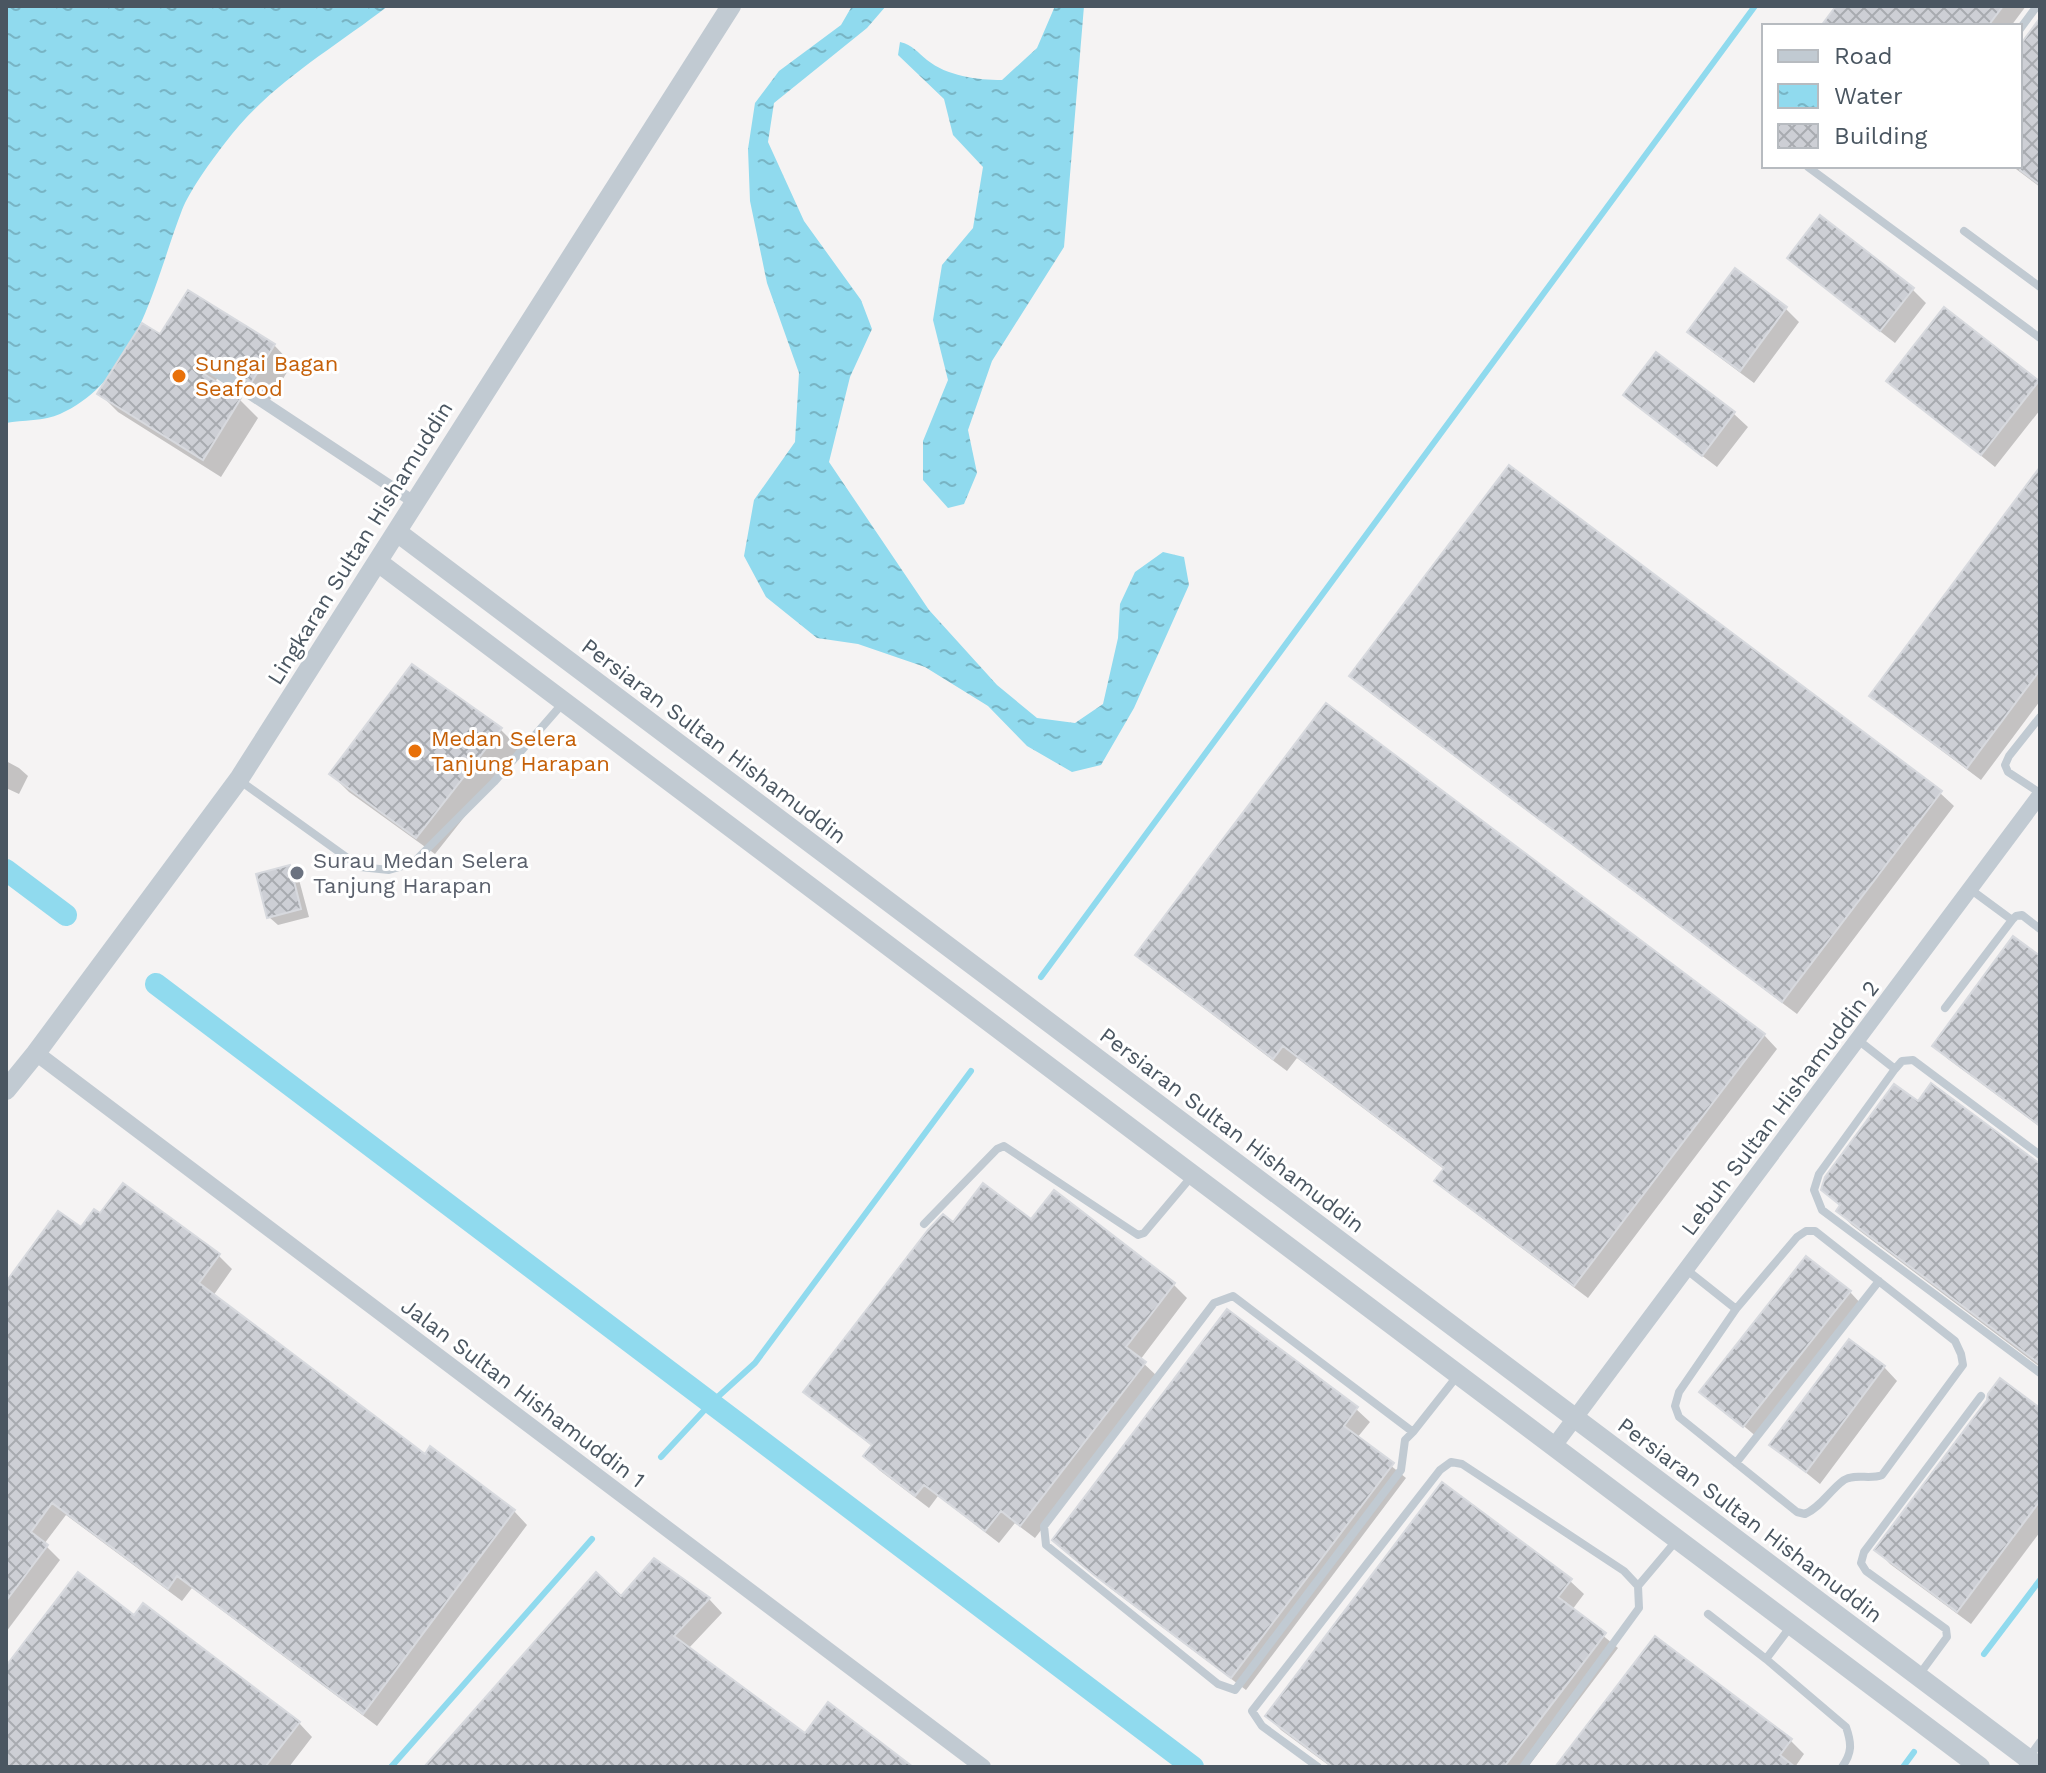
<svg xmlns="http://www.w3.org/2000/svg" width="2046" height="1773" font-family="'Work Sans',sans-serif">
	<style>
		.water { fill: url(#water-ripples) }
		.shadow { fill: #0003 }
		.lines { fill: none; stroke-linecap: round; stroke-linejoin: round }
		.stream { stroke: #90daee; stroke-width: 6 }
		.canal { stroke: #90daee; stroke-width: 22 }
		.building { fill: url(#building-cross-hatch); stroke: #d7d9de; stroke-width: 2 }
		.service { stroke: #c1cad2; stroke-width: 8 }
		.pedestrian { stroke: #c1cad2; stroke-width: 12 }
		.minor { stroke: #c1cad2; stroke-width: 16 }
		.tertiary { stroke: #c1cad2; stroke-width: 20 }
		.food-dot { fill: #e8710a; stroke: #fff; stroke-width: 3 }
		.worship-dot { fill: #6b7280; stroke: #fff; stroke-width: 3 }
		.labels { text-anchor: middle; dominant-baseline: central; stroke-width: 6; stroke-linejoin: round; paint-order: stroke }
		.food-label { font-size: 22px; fill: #c56008; stroke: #fff; text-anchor: start }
		.street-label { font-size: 22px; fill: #4a5661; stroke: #fff }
		.worship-label { font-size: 22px; fill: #5b616d; stroke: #fff; text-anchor: start }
	</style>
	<defs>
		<pattern id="water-ripples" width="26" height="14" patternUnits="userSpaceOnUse" patternTransform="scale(2)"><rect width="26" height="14" fill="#90daee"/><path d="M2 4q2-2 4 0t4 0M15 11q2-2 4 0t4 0" fill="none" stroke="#78b4c4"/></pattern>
		<pattern id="building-cross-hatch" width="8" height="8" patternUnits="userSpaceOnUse" patternTransform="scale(2)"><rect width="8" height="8" fill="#cdcfd5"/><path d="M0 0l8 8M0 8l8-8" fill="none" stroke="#a8abb0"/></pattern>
	</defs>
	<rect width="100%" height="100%" fill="#f5f3f3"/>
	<path class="water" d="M6,6h382c-57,44 -120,79 -163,137 -14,18 -35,47 -43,67 -27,70 -45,170 -122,204 -15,7 -38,6 -54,9z
		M852,6h34l-19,22 -93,75 -6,39 36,79 57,79 11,29 -22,48 -21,85 100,148 68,75 40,33 38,5 28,-19 15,-66 2,-34 15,-32 28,-20 21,5 5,28 -55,123 -33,57 -29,7 -45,-26 -39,-40 -63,-39 -67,-23 -41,-6 -51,-41 -22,-41 10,-56 41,-58 4,-69 -32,-90 -17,-82 -2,-52 7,-46 24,-32 62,-46z
		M1055,6h29l-20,241 -72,114 -24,69 9,43 -13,31 -16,4 -25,-28v-39l25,-61 -15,-60 9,-55 31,-37 10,-61 -30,-32 -9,-36 -46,-44 2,-13c13,3 17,10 27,18 20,16 50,20 75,20l35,-32z"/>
	<path class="shadow" d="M1839,6h187l-15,20h-187z
		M2040,21v166l-28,-21h8v-118z
		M1789,258l124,32 13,13 -31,40 -92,-72z
		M189,292l85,53 18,19 -22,36 -47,-26 -7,6 2,5 22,15 18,18 -37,59 -103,-65 -18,-18 61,-57z
		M1786,309l13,13 -45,61 -51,-38 -13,-13z
		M1945,310l95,74v26l-45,57 -106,-86z
		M1656,354l78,60 14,13 -31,40 -78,-59 -14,-13z
		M2040,471v230l-59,79 -95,-71 -14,-13z
		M413,667l88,63 18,18 -84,106 -86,-62 -18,-18z
		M1352,675l588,118 14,13 -157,208 -432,-325z
		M6,761l13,7 9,8 -9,18 -13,-6z
		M290,867l8,9 11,41 -31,8 -9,-8z
		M1138,955l626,80 13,14 -189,249 -138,-104 -13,-13 8,-11 -148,-112 -10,13 -136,-103z
		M2040,959v168l-92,-68 -14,-13z
		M1918,1104l122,62v201l-188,-142 -14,-14 3,-4 -17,-17z
		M123,1186l96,70 13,13 -19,27 212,160 89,55 13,14 -150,201 -185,-138 -10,13 -116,-86 -22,29 16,16 -54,72v-347l95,-69z
		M1054,1193l120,92 13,13 -47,62 18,17 -123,161 -20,-15 -16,20 -61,-47 -9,12 -50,-38 -13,-14 7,-9 -67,-55 147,-167 79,-3z
		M1850,1292l13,14 -105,132 -56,-47z
		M1884,1367l13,14 -77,103 -48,-39z
		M1988,1401l52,10v121l-69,92 -81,-60 -13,-14z
		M1356,1409l14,13 -13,16 49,40 -160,212 -136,-102 -41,-35z
		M655,1560l54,39 13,14 -34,36 117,87 105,31h-484l195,-169z
		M1570,1581l14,13 -12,16 46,38 -90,119h-197l-50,-37 -13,-14z
		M1655,1638l136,103 13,13 -9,13h-237z
		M6,1669l293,54 13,14 -23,30h-283z"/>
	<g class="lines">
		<path class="stream" d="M1041,977l714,-971
			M661,1457l50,-54 44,-40 216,-292
			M1984,1654l56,-74
			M391,1767l201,-228
			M1903,1767l11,-15"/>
		<path class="canal" d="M6,870l60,45
			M156,984l1037,783"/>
	</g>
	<path class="building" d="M1836,6h167l-15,20h-167z
		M2040,18v167l-20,-15v-125z
		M1820,215l94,73 -34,43 -93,-73z
		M1735,268l52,39 -47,64 -53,-39z
		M188,290l87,54 -24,39 -40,-26h-7l-5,4 2,11 40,26 -38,62 -106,-66 45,-71 18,11z
		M1944,307l95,74 -58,74 -95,-74z
		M1656,352l79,60 -33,44 -79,-61z
		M1509,465l433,326 -160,211 -433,-326z
		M2040,467v203l-73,98 -98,-72z
		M412,664l90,64 -86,110 -87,-64z
		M1326,703l439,331 -191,252 -140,-105 10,-13 -161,-122 -10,13 -138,-104z
		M290,865l11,44 -34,9 -11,-44z
		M2013,936l27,20v170l-108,-80z
		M1931,1083l109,81v200l-204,-153 4,-6 -19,-15 4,-13 69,-93 24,17z
		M123,1183l97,71 -21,29 226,171 5,-8 85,64 -152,204 -186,-138 -9,13 -116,-86 -21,29 17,13 -42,56v-319l52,-71 23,16 13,-18 6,4z
		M983,1183l48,36 23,-29 121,93 -49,64 20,15 -126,164 -19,-15 -16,20 -61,-46 -9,11 -52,-40 9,-11 -69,-53 125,-162 15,-16 10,8z
		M1806,1256l45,35 -108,136 -44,-35z
		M1227,1309l131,98 -14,19 50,37 -163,215 -137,-103 -42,-35z
		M1849,1339l36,27 -79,106 -37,-27z
		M2000,1378l40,30v93l-83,111 -83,-62 113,-150 1,-6z
		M1442,1482l130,97 -14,18 48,36 -102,134h-171l-68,-51z
		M654,1558l56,40 -36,38 131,97 23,-31 85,65h-489l172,-195 25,24z
		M78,1572l56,43 9,-12 157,119 -35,45h-259v-101z
		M1655,1636l137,103 -12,16 15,12h-240z"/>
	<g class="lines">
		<path class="service" d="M2020,29l17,-23
			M1808,167l232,171
			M1964,231l76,56
			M2040,717l-31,39 -4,9 3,7 32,21
			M239,780l121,87 29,3 24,-7 81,-81 69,-79
			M1970,889l42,31 4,-4 6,-1 18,14
			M1945,1008l67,-88
			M1858,1040l37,29 -76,105 -5,16 8,20 218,163
			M1895,1069l7,-8 11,-1 127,95
			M924,1224l73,-75 7,-3 134,89 6,-2 48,-57
			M1687,1270l49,39 -57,83 -4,14 4,11 118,95 8,2c16,-7 25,-24 39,-34 11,-7 26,0 38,-5l81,-110 -2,-11 -6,-13 -140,-110h-9l-9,6 -61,72
			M1413,1432l-180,-136 -19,7 -170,223 2,19 172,139 17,6 166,-220 4,-30 8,-8 45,-57
			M1736,1463l143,-182
			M1638,1586l38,-45
			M1708,1614l58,45
			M1791,1626l-25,33 80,68c6,17 6,26 -4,40
			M1919,1675l28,-38 -1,-8 -80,-58 -5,-8 3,-11 117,-156
			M1318,1767l-56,-41 -10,-15 188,-241 11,-8 11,2 162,107 14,15 1,22 -116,159
			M2022,1767l18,-25"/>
		<path class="pedestrian" d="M207,365l207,137"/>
		<path class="minor" d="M36,1053l947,714
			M1554,1446l486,-651"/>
		<path class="tertiary" d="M397,532l1642,1235
			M378,562l1602,1205
			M6,1090l30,-37 203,-274 492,-773"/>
	</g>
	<g class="food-dot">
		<circle cx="179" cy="376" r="8"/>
		<circle cx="415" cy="751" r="8"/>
	</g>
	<circle class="worship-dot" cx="297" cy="873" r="8"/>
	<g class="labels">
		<g class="food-label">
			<text x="195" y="363">Sungai Bagan<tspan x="195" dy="25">Seafood</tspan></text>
			<text x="431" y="738">Medan Selera<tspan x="431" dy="25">Tanjung Harapan</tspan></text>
		</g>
		<g class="street-label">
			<text transform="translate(360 543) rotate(-58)">Lingkaran Sultan Hishamuddin</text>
			<text transform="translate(714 741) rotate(37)">Persiaran Sultan Hishamuddin</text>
			<text transform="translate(1780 1108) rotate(-53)">Lebuh Sultan Hishamuddin 2</text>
			<text transform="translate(1232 1130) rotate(37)">Persiaran Sultan Hishamuddin</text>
			<text transform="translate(523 1393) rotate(37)">Jalan Sultan Hishamuddin 1</text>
			<text transform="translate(1750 1520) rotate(37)">Persiaran Sultan Hishamuddin</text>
		</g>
		<g class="worship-label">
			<text x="313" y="860">Surau Medan Selera<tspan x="313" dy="25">Tanjung Harapan</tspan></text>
		</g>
	</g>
	<rect width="2046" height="1773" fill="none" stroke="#4a5661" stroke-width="16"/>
	<rect x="1762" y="24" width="260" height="144" fill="#ffffff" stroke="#b7bbc0" stroke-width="2"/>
	<rect x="1778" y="50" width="40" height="12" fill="#c1cad2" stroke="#b7bbc0" stroke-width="2"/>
	<text x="1834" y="64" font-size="24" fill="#4a5661">Road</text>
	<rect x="1778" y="84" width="40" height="24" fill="url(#water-ripples)" stroke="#b7bbc0" stroke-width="2"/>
	<text x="1834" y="104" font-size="24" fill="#4a5661">Water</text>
	<rect x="1778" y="124" width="40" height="24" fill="url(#building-cross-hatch)" stroke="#b7bbc0" stroke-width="2"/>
	<text x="1834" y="144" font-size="24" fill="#4a5661">Building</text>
</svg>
